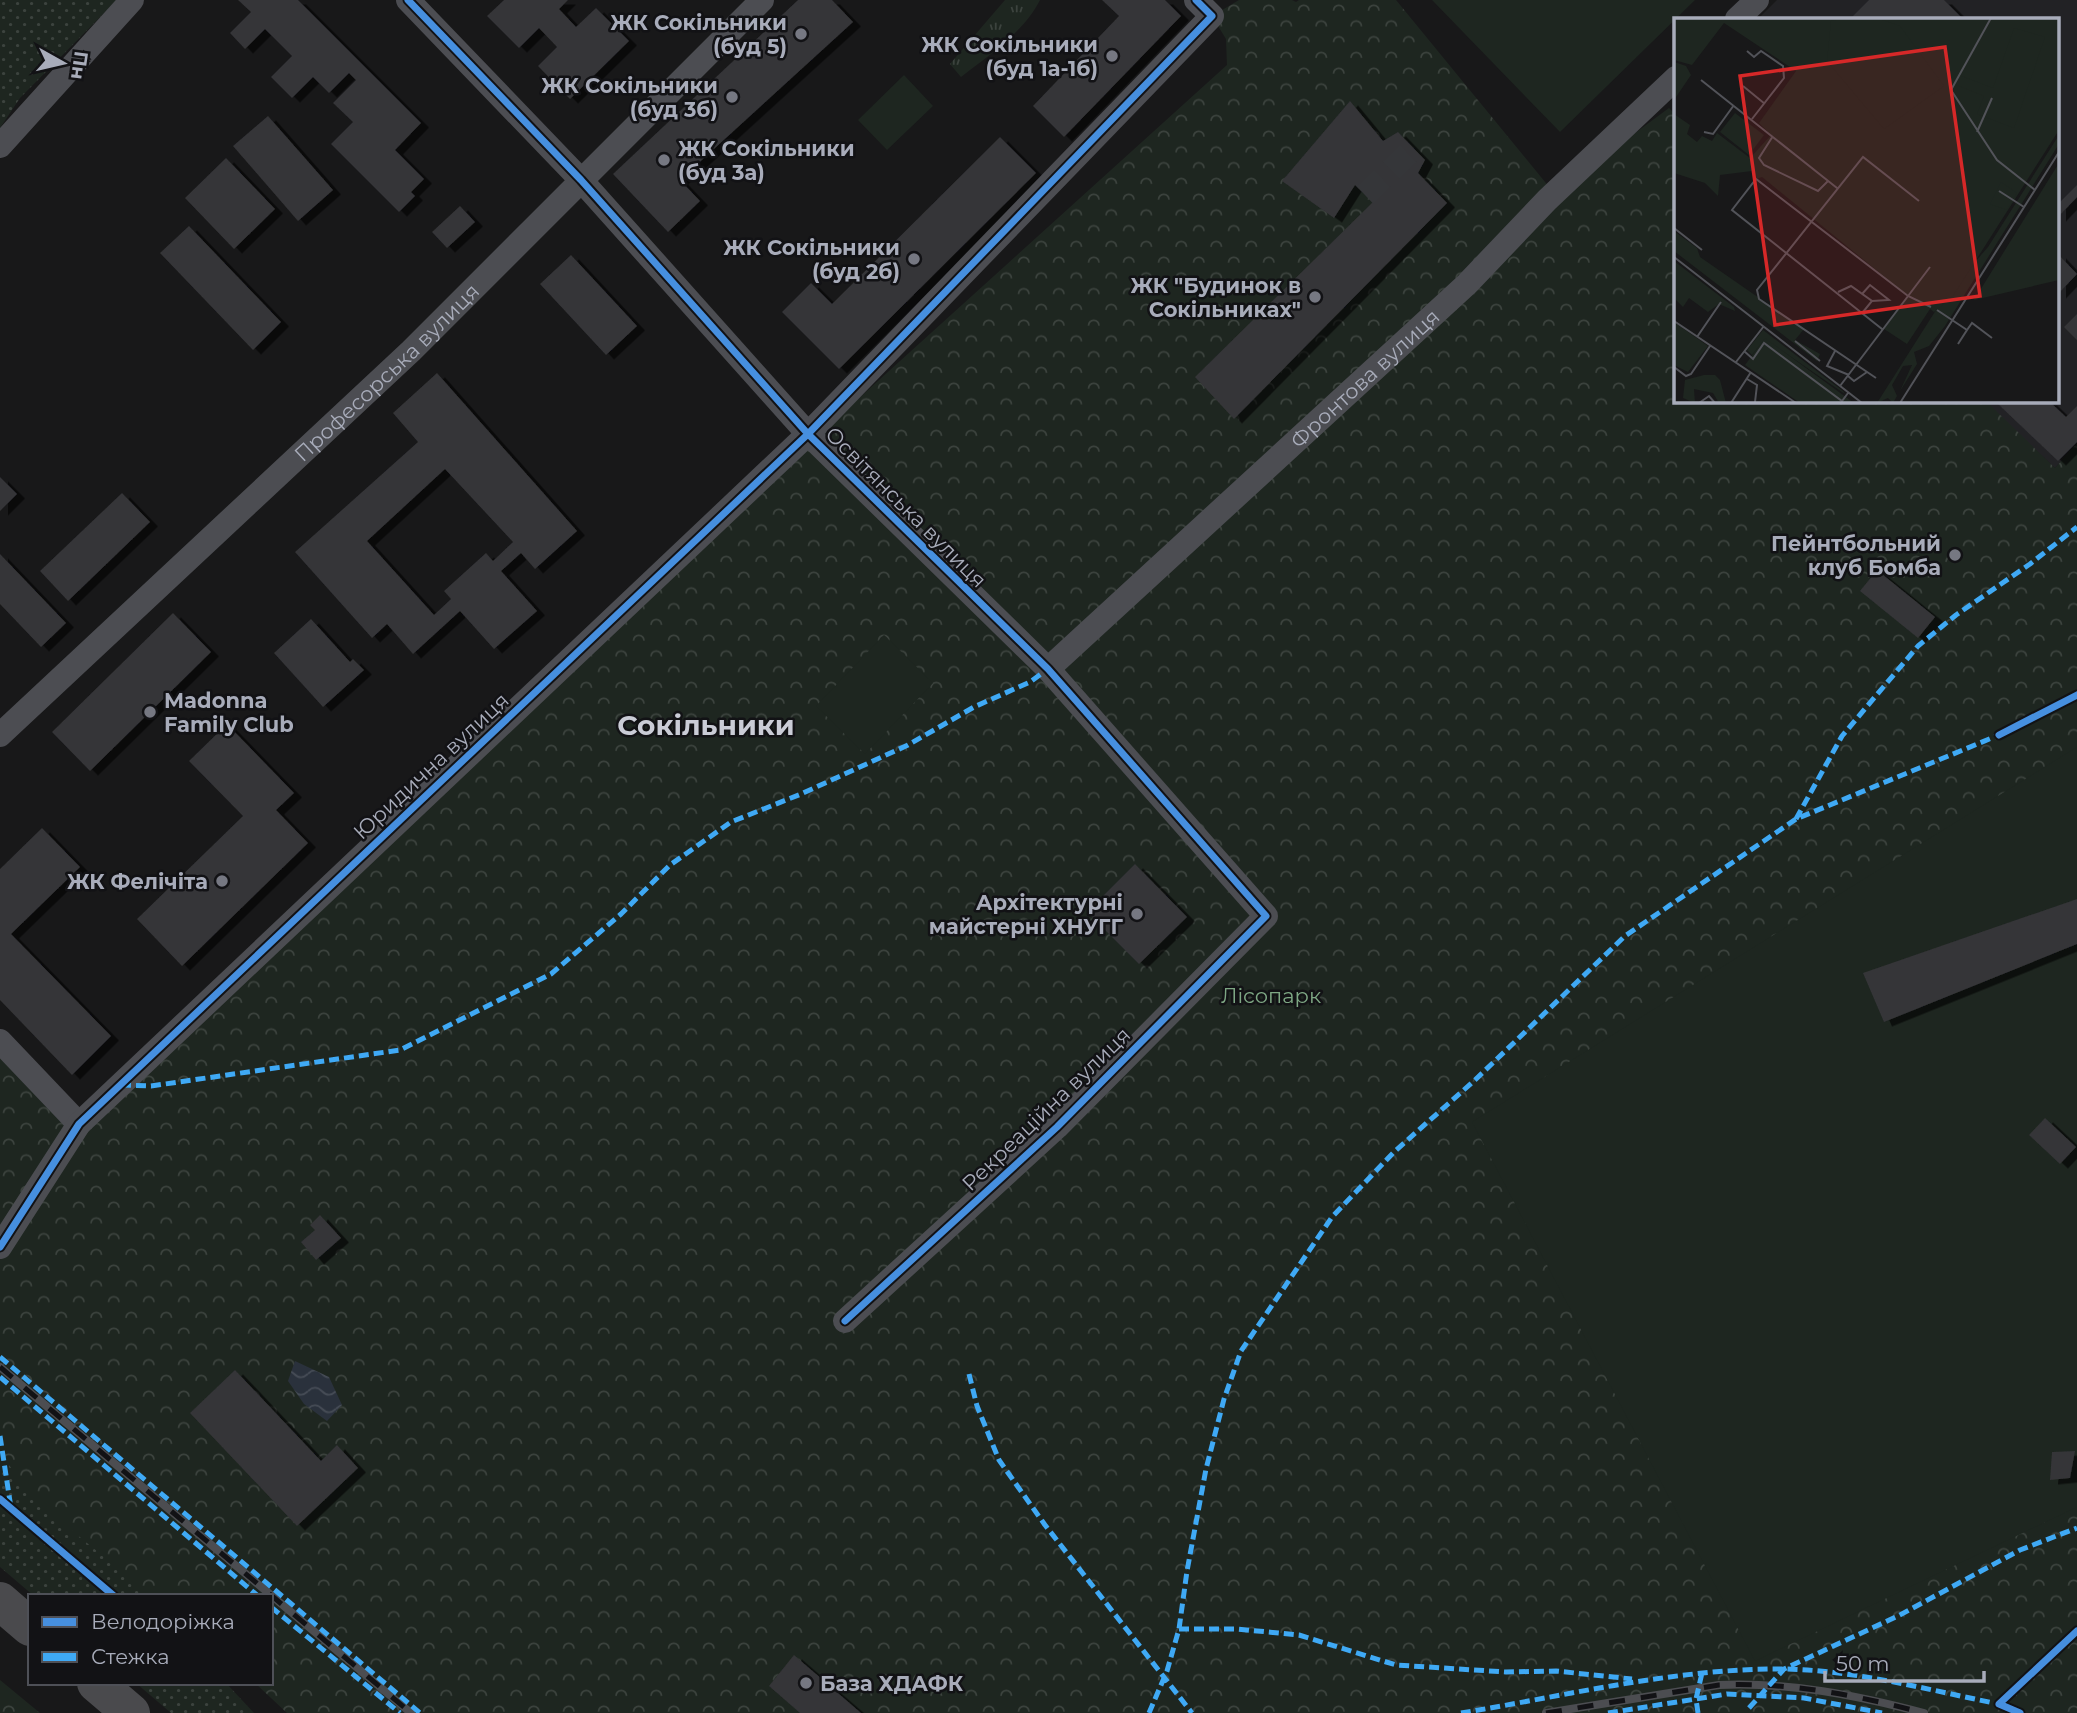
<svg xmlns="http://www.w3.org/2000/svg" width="2077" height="1713" font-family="Montserrat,sans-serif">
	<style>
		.built { fill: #222225 }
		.grass { fill: url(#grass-dots) }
		.forest { fill: url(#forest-crowns) }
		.park { fill: url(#park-tufts) }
		.pitch { fill: #1e2620 }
		.water { fill: url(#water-waves) }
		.building { fill: #343437; fill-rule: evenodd; filter: url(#shadow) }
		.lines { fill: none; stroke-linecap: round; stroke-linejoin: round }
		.minor-tunnel { stroke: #353639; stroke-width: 24; stroke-dasharray: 24 12; stroke-linecap: butt }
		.minor { stroke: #4c4d52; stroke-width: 24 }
		.primary { stroke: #4a4a4d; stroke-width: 38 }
		.rail-casing { stroke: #4c4d51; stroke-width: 8 }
		.rail { stroke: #121215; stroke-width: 5; stroke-dasharray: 16; stroke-linecap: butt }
		.quiet { stroke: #3fa9f5; stroke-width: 5; stroke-dasharray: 10 5; stroke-linecap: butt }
		.cycleway-casing { stroke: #121215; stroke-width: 11 }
		.cycleway { stroke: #468fdf; stroke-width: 7 }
		.poi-dot { fill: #767882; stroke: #121215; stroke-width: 2.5 }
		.labels { text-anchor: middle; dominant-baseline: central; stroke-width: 5; stroke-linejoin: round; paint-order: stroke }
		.poi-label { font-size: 21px; font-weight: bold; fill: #a8acba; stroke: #121215; text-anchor: end }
		.street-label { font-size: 21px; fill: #a8acba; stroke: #121215 }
		.park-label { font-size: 21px; fill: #7ea784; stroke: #121215 }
		.district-label { font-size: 28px; font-weight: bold; fill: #caccd6; stroke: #121215 }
		.inset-road { fill: none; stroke: #525359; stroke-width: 2 }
		.view { fill: #d62828; fill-opacity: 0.15; stroke: #d62828; stroke-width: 3.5 }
		.inset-edge { fill: none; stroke: #a8acba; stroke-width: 3.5 }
	</style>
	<defs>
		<pattern id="grass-dots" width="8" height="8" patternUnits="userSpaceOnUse" patternTransform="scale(1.75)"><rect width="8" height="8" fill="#1e2620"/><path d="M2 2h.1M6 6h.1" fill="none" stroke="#3c433e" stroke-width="1.8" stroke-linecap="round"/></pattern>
		<pattern id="forest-crowns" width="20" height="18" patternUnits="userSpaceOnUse" patternTransform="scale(1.75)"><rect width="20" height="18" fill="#1e2620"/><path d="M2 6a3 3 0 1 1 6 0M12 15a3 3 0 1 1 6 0" fill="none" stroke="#3c433e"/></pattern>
		<pattern id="park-tufts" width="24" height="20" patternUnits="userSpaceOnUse" patternTransform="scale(1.75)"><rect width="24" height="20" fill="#1e2620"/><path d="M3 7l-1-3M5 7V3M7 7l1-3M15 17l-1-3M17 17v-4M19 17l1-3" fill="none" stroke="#3c433e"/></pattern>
		<pattern id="water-waves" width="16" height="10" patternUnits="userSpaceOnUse" patternTransform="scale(1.75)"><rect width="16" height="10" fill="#2a313c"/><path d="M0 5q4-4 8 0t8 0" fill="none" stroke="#464c56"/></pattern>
		<filter id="shadow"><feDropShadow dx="8" dy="4.5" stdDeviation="0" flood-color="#0009"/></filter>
	</defs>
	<rect width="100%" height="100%" fill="#181819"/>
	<path class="built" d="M1777,0h300v443l-22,25 -72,-67h75v-382h-300z"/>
	<path class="grass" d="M0,0h117l-97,98 -20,30z
		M0,1394l168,202h-134l-34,-29z
		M136,1683h90l28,30h-83z"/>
	<path class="forest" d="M1239,0h53l4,2 3,-2h97l158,193 115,-85 7,7v286h310l69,67 22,-25v1270h-1790l-32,-30h16v-87h-119l-125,-102 -27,-44v-403l79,76 768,-714 380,-344 -1,-26 -14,-23z
		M0,1680l40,33h-40z"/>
	<path class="park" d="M1005,0h35c-16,32 -51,55 -79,77l-11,-13z"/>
	<path class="pitch" d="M1432,0h263l-135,132z
		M904,75l29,31 -46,44 -29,-30z
		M884,635l49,48 -68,71 -49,-48z
		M2077,747v760l-322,154 -283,-539z"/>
	<path class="water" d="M295,1361l34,16 13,28 -15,16 -23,-17 -16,-23z"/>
	<path class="building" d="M238,0h60l123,123 -26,27 29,29 -13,13 4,4 -16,16 -68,-68 22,-22 -20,-19 23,-23 -7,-7 -20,20 -16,-16 -21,21 -21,-21 21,-21 -27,-27 -20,20 -15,-16 21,-21z
		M504,0h64l-9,9 17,18 20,-19 33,33 -59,58 -32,-33 19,-19 -18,-19 -20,20 -32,-32z
		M798,0h34l21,22 -173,158 20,21 -32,31 -55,-58z
		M1102,0h63l16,16 -117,121 -31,-31 86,-90z
		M1869,0h75l19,19h-113z
		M1350,101l33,40 15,-9 27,28 -7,13 29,30 -213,216 -39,-42 178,-175 -18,-17 -21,33 -52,-37z
		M268,116l65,74 -35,31 -65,-75z
		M1000,137l36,36 -197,196 -57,-57 29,-29 21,21z
		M226,158l49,51 -41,40 -49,-51z
		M2077,185v12l-19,20v-13z
		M460,206l15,16 -28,26 -15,-16z
		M189,226l92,96 -28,28 -93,-97z
		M2058,254l19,20 -19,20z
		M571,255l66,71 -31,29 -66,-71z
		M2077,314v26l-13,-13z
		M437,373l140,158 -42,38 -14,-16 -20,18 36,40 -43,38 -34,-38 -47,43 -26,-30 -15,14 -77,-86 123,-110 -25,-29zM445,469l68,73 -20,19 -7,-8 -42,38 7,8 -17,16 -67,-74z
		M2001,401h48l17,16 11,-11v36l-19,19 -60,-57z
		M0,477l17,17 -17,17z
		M122,493l28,29 -82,79 -28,-30z
		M0,554l66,69 -25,24 -41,-43z
		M1877,570l58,47 -17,21 -58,-47z
		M173,613l38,39 -121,119 -38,-39z
		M311,619l39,43 3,-3 11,11 -41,37 -49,-54z
		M227,724l67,69 -18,17 32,33 -126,123 -45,-47 106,-103 -54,-55z
		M42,828l38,39 -69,67 100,102 -39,39 -72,-75v-131z
		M1135,864l52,53 -48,47 -52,-52z
		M2077,899v45l-193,78 -21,-49z
		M2045,1118l31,29 -16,17 -31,-29z
		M320,1215l21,23 -25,22 -15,-18 14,-12 -5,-5z
		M235,1370l86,91 16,-16 21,23 -61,58 -107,-113z
		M2075,1451l-5,27 -20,2 2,-28z
		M794,1655l67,58h-61l-31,-27z"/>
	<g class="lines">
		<path class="minor-tunnel" d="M1365,195l49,-47"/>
		<g class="minor">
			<path d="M408,0l173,180 227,254 240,235 218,247 -209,211 -212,194"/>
			<path d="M1737,19l20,-19"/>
			<path d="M0,146l132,-146"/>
			<path id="s1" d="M1048,669l419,-385 80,-84 129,-122"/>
			<path id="s2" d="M0,735l411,-384 351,-351"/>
			<path d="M0,1041l79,83"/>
			<path d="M0,1247l79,-123 729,-690 404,-418 -16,-16"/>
		</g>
		<path class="primary" d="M0,1601l30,26
			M96,1683l35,30"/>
		<g class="rail-casing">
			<path id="rail" d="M0,1367l411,346
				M1546,1713l173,-28c71,-3 137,10 205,28"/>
		</g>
		<use href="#rail" class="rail"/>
		<path class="quiet" d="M1796,819l46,-83 76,-90 38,-31 74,-51 47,-37
			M121,1085l30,1 249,-36 151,-76 70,-60 49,-49 61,-43 70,-28 107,-49 66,-38 56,-25 18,-13
			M0,1357l420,356
			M969,1374l8,32 22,54 46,65 147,188
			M0,1377l258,219
			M0,1436l11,72
			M271,1607l129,106
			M1179,1629h58l62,6 97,30 110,7 50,-1 76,8
			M1749,1708l35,-39 114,-53 122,-66 57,-22
			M1149,1713l18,-42 12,-42 8,-58 19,-102 18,-70 17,-48 91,-134 62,-65 81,-72 150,-144 171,-117 203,-84
			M1461,1713c104,-17 216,-45 322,-44 73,1 145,21 216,35
			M1608,1713l119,-19 77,4 78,15
			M1698,1713l-2,-14 6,-26"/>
		<g class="cycleway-casing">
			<path id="cycleway" d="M408,0l173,180 227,254 240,235 218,247 -209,211 -212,194
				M1999,735l78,-40
				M0,1247l79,-123 729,-690 404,-418 -16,-16
				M0,1499l114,97
				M2020,1713l-21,-9 78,-73"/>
		</g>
		<use href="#cycleway" class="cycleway"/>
	</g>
	<g class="poi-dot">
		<circle cx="801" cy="34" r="7"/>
		<circle cx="1112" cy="56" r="7"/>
		<circle cx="732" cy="97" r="7"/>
		<circle cx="664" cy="160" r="7"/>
		<circle cx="914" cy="259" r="7"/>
		<circle cx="1315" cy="297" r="7"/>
		<circle cx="1955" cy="555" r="7"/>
		<circle cx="150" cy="712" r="7"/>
		<circle cx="222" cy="881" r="7"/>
		<circle cx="1137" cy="914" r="7"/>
		<circle cx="806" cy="1683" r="7"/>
	</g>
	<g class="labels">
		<g class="poi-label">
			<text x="787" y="22">ЖК Сокільники<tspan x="787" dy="24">(буд 5)</tspan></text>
			<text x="1098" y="44">ЖК Сокільники<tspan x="1098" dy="24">(буд 1а-1б)</tspan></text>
			<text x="718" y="85">ЖК Сокільники<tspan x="718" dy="24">(буд 3б)</tspan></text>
			<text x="678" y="148" text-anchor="start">ЖК Сокільники<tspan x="678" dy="24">(буд 3а)</tspan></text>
			<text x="900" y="247">ЖК Сокільники<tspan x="900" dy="24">(буд 2б)</tspan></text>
			<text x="1301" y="285">ЖК "Будинок в<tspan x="1301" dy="24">Сокільниках"</tspan></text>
			<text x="1941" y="543">Пейнтбольний<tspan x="1941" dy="24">клуб Бомба</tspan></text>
			<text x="164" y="700" text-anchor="start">Madonna<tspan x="164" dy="24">Family Club</tspan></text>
			<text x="208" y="881">ЖК Фелічіта</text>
			<text x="1123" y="902">Архітектурні<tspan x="1123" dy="24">майстерні ХНУГГ</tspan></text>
			<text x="820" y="1683" text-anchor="start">База ХДАФК</text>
		</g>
		<g class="street-label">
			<text stroke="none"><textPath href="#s2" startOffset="530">Професорська вулиця</textPath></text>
			<text stroke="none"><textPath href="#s1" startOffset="430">Фронтова вулиця</textPath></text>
			<text transform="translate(906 507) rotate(45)">Освітянська вулиця</text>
			<text transform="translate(431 766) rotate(-43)">Юридична вулиця</text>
			<text transform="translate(1046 1109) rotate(-44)">Рекреаційна вулиця</text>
		</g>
		<g class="park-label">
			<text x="1271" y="995">Лісопарк</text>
		</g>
		<g class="district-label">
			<text x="706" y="725">Сокільники</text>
		</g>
	</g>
	<g transform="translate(1674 18)">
		<rect width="385" height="385" fill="#181819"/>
		<path d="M385,117v9l-114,182 -16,20 -15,6 3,12 -17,27 12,-26 -9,1 -11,19 5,11 -4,7 -5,-5 -11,5 66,-104 45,-52zM0,213l23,17 3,9 104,72 -9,11 25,14 -3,7 -143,-110zM0,243l60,46 1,4 -16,-7 -11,8 -19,-14 -6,9 -9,-9zM89,312l80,61 2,3 -80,-55 -13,16 -5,-5z" fill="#1e2620"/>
		<path d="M0,0h385v112l-106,166 -19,16 -4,-3 -23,35 -23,-15 24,-33 -146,-119 -6,2 -4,-8 -32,4 -2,21 -13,-13 -31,-10v-59l16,11 -3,9 10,8 5,-6 10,5 5,-8 33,25 21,-23 -12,-12 37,-52 -72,-48 -32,42 -18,-5zM0,44l12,4 5,9 -17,25zM385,145v117l-85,20zM0,304l34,24 -20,26 -14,-7zM30,357h11l5,5 6,23h-7l-6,-10 -19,-4 1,14 -12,-5 2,-18z" fill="#1e2620"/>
		<path d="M171,0h32l23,8 44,60 -60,43 -57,-68 4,-40zM340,10l31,9 -31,91 -37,-14 7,-18 -30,-12 5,-9 34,13zM61,95l29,22 -15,20 -29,-23zM327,164l16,11 -10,17 -17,-6zM91,320l89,65h-54l-55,-38z" fill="#1e2620"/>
		<path class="inset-road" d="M317,0l-40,72 46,70 38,30M73,33l7,6 7,-6 22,15 1,12 -32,41M27,62l136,108M69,68l22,18M30,114l9,2 21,-29M303,114l15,-34M99,118l-14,22 5,7 54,26 10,-10M325,173l25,16M0,210l28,22M0,239l188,146M164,274l13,-6 21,15 -9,11M188,276l8,-9 19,15 -17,1M263,292l30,20 -9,14M0,303l122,82M208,311l-150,-119 24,-31 152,117 23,11M293,312l5,-7 20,15M23,319l24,-35M121,323l25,20M70,333l9,8 11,-16 78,58 6,-8M161,333l-8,15 22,9M62,344l28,-36M0,349l12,9 5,-2 19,-28M174,358l6,5 13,-9M202,360l-117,-79 -2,-9 106,-133 56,44M73,361l10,6 -2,17M166,368l90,-119M25,385l10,-7 6,7M57,385l20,-31M226,385l159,-251"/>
		<path class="view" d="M271,29l35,249 -205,29 -35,-249z"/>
		<rect width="385" height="385" class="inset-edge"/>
	</g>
	<rect x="28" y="1594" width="245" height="91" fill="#121215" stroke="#4e5057" stroke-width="2"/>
	<rect x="42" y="1617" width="35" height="10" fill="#468fdf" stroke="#4e5057" stroke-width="2"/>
	<text x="91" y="1629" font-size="21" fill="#a8acba">Велодоріжка</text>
	<rect x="42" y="1652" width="35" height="10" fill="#3fa9f5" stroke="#4e5057" stroke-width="2"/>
	<text x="91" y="1664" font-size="21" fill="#a8acba">Стежка</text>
	<g transform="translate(63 63) rotate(98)" stroke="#121215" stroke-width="5" paint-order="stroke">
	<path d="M0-5L12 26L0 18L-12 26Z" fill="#a8acba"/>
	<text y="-10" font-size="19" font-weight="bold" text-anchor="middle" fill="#a8acba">Пн</text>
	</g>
	<path d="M1825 1671v10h159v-10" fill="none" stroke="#a8acba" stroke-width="3.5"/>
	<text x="1836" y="1671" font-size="21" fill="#a8acba" stroke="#121215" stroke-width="5" paint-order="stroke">50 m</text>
</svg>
